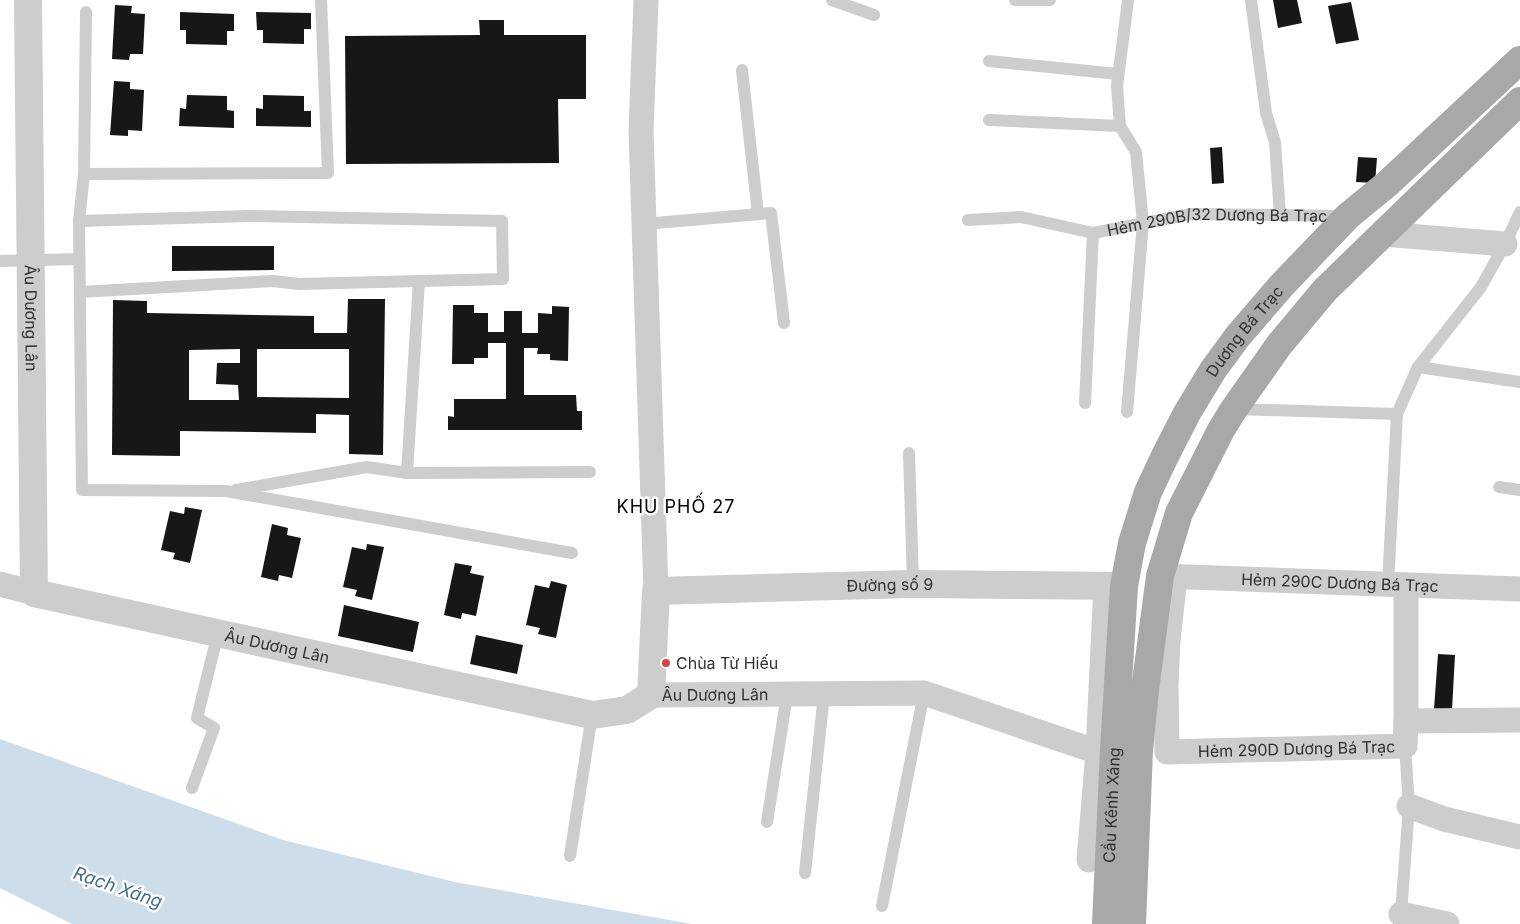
<svg xmlns="http://www.w3.org/2000/svg" width="1520" height="924" font-family="Inter,sans-serif">
	<style>
		.water { fill: #cddeea }
		.building { fill: #171717; fill-rule: evenodd }
		.lines { fill: none; stroke-linecap: round; stroke-linejoin: round }
		.service { stroke: #cdcdcd; stroke-width: 12 }
		.minor { stroke: #cdcdcd; stroke-width: 25 }
		.tertiary { stroke: #cdcdcd; stroke-width: 28 }
		.primary { stroke: #a8a8a8; stroke-width: 28 }
		.poi-dot { fill: #da4044; stroke: #fff; stroke-width: 2 }
		.labels { text-anchor: middle; dominant-baseline: central; stroke-width: 5; stroke-linejoin: round; paint-order: stroke }
		.street-label { font-size: 16px; fill: #303030; stroke: #fff }
		.poi-label { font-size: 16px; fill: #303030; stroke: #fff; text-anchor: start }
		.neighbourhood-label { font-size: 18px; letter-spacing: 1px; fill: #000; stroke: #fff }
		.water-label { font-size: 18px; font-style: italic; fill: #436d8e; stroke: #fff }
	</style>
	<rect width="100%" height="100%" fill="#fff"/>
	<path class="water" d="M0,739l283,101 172,42 237,42h-620l-72,-36z"/>
	<path class="building" d="M1273,0h24l5,23 -24,5z
		M1351,2l8,38 -23,4 -8,-38z
		M115,5l17,1 -1,7 14,1 -2,40h-13l-1,6 -17,-1z
		M180,12l54,2v17h-7v14l-41,-1v-14h-6z
		M256,12l55,1v16h-7v15l-41,-1v-13h-6z
		M479,20h25v15h82v64h-28l1,64 -213,1 -1,-128 135,-1z
		M114,81l16,1v7l14,1 -2,41 -14,-1v6l-18,-1z
		M187,95l40,1v14l7,1v17l-55,-2 1,-18 6,1z
		M263,95l41,1v15h7v16l-55,-1v-18l7,1z
		M1222,147l2,36 -12,1 -2,-36z
		M1358,157l19,1 -2,25 -19,-1z
		M172,246h102v24l-102,1z
		M348,299h37l-2,156 -34,-1v-39l-33,-1v19l-136,-2v25l-68,-1 1,-155 34,1v12l167,3v17h33zM240,349v14h-23l-1,21 22,1 1,15h-50v-50zM257,349h92v49l-92,-1z
		M453,305h21v8h14v19h16v-21h18v22h16v-20l14,1v-8l17,1 -1,54 -18,-1v-6h-13l1,-6h-14v47h52l1,16h5v19h-134v-14l6,1v-18h52v-56h-18v15h-14v6h-22z
		M185,507l17,3 -12,53 -17,-4 2,-6 -14,-3 9,-39 14,3z
		M272,524l16,4 -1,7 14,3 -9,40 -13,-3 -1,6 -17,-4z
		M367,544l17,3 -12,53 -17,-4 2,-6 -14,-3 9,-40 14,3z
		M455,563l17,3 -2,7 14,3 -8,40 -14,-3 -1,6 -17,-4z
		M551,581l16,4 -11,53 -18,-4 2,-6 -14,-3 9,-40 14,3z
		M344,605l75,17 -6,30 -75,-16z
		M476,635l47,10 -6,29 -47,-10z
		M1438,654l17,1 -3,55 -18,-1z"/>
	<g class="lines">
		<g class="service">
			<path d="M832,0l42,15"/>
			<path d="M1015,0h35"/>
			<path d="M1251,0l15,113 9,29 5,73"/>
			<path d="M86,12l-2,162 -5,47 3,269 144,1 346,62"/>
			<path d="M989,61l129,13"/>
			<path d="M742,70l16,144"/>
			<path d="M989,120l131,6"/>
			<path d="M84,174l244,-1 -7,-173"/>
			<path id="s1" d="M968,220l53,-3 72,16 98,-19 155,2"/>
			<path d="M79,221l171,-5 252,5 1,58 -204,5 -26,-3 -193,11"/>
			<path d="M644,224l127,-11 13,110"/>
			<path d="M0,261l79,-2"/>
			<path d="M1418,367l102,15"/>
			<path d="M1085,403l8,-170"/>
			<path d="M1234,409l163,5"/>
			<path d="M1127,412l16,-189 -7,-71 -16,-26 -3,-40 11,-86"/>
			<path d="M909,453l4,131"/>
			<path d="M407,473l12,-192"/>
			<path d="M1499,487l21,3"/>
			<path d="M236,490l131,-23 40,6 183,-1"/>
			<path d="M1388,584l9,-170 21,-47 63,-80 24,-43 15,-32"/>
			<path d="M192,788l22,-60 -17,-10 21,-85"/>
			<path d="M767,822l20,-127"/>
			<path d="M570,856l22,-141"/>
			<path d="M805,873l19,-179"/>
			<path d="M882,906l42,-213"/>
			<path d="M1401,914l8,-108 -4,-60"/>
		</g>
		<g class="minor">
			<path d="M646,0l-5,131 15,460"/>
			<path d="M1383,234l122,10"/>
			<path id="s2" d="M1160,576l360,13"/>
			<path id="s3" d="M1175,578l-7,62 -2,45 1,67 238,-6 1,-25 114,-1"/>
			<path d="M0,584l34,9"/>
			<path id="s4" d="M651,695l273,-2 174,59"/>
			<path d="M1406,721v-136"/>
			<path d="M1409,806l35,13 76,18"/>
			<path d="M1089,860l9,-108 8,-167"/>
			<path d="M1401,914l46,10"/>
		</g>
		<path class="tertiary" id="s5" d="M28,0l6,593 558,122 35,-5 24,-15 5,-104 257,-7 211,2"/>
		<g class="primary">
			<path id="s6" d="M1106,924l8,-174 10,-164 8,-43 16,-51 17,-36 22,-43 26,-43 25,-34 44,-51 66,-69 39,-32 133,-124"/>
			<path d="M1132,924l7,-174 6,-60 15,-114 19,-63 42,-83 13,-21 45,-64 46,-55 195,-189"/>
		</g>
	</g>
	<circle class="poi-dot" cx="666" cy="663" r="5"/>
	<g class="labels">
		<g class="street-label">
			<text stroke="none"><textPath href="#s1" startOffset="252">Hẻm 290B/32 Dương Bá Trạc</textPath></text>
			<text stroke="none"><textPath href="#s5" startOffset="318">Âu Dương Lân</textPath></text>
			<text stroke="none"><textPath href="#s6" startOffset="624">Dương Bá Trạc</textPath></text>
			<text stroke="none"><textPath href="#s2" startOffset="180">Hẻm 290C Dương Bá Trạc</textPath></text>
			<text stroke="none"><textPath href="#s5" startOffset="1566">Đường số 9</textPath></text>
			<text stroke="none"><textPath href="#s5" startOffset="842">Âu Dương Lân</textPath></text>
			<text stroke="none"><textPath href="#s4" startOffset="64">Âu Dương Lân</textPath></text>
			<text stroke="none"><textPath href="#s3" startOffset="304">Hẻm 290D Dương Bá Trạc</textPath></text>
			<text stroke="none"><textPath href="#s6" startOffset="119">Cầu Kênh Xáng</textPath></text>
		</g>
		<g class="poi-label">
			<text x="676" y="663">Chùa Từ Hiếu</text>
		</g>
		<g class="neighbourhood-label">
			<text x="676" y="506">KHU PHỐ 27</text>
		</g>
		<g class="water-label">
			<text transform="translate(118 887) rotate(19)">Rạch Xáng</text>
		</g>
	</g>
</svg>
